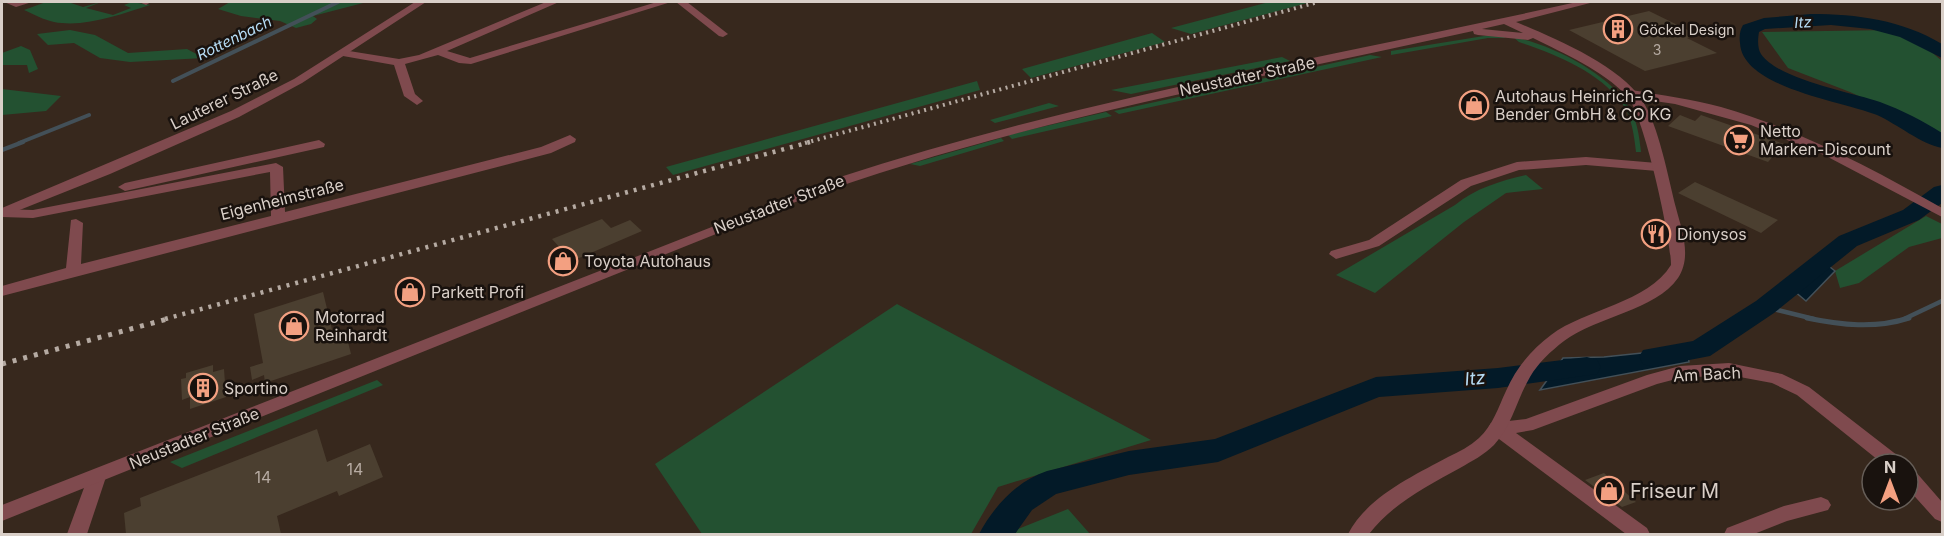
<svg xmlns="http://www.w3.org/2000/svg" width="1944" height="536" font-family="Inter,sans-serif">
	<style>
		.green { fill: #235131 }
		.water { fill: #031a28; stroke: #435058; stroke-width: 1.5 }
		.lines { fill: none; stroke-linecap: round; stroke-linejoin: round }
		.stream-far2 { stroke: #435058; stroke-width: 4 }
		.stream-far1 { stroke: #435058; stroke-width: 4.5 }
		.stream { stroke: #435058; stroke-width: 5 }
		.river { fill: #031a28; fill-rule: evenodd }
		.building { fill: #4b3f30 }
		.minor { fill: #7f4a4e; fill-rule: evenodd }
		.tertiary { fill: #7f4a4e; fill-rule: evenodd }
		.rail-far2 { stroke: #b5aaa2; stroke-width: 4; stroke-dasharray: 2 4.5; stroke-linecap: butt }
		.rail-far1 { stroke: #b5aaa2; stroke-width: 4.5; stroke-dasharray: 3 6; stroke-linecap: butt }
		.rail { stroke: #b5aaa2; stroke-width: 5; stroke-dasharray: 4 7; stroke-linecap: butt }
		.labels { text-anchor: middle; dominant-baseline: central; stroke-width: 5; stroke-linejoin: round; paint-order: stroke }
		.far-poi-label { font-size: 14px; fill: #d9cfc8; stroke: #19120e; text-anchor: start }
		.number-label { font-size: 14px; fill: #b6aba2 }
		.far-water-label { font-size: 15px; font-style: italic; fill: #b6dcf5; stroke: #19120e }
		.street-label { font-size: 16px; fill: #d9cfc8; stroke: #19120e }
		.poi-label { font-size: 16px; fill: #d9cfc8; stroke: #19120e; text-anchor: start }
		.near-number-label { font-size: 16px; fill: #b6aba2 }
		.water-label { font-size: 18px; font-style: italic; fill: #b6dcf5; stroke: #19120e }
		.near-poi-label { font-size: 20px; fill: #d9cfc8; stroke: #19120e; text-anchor: start }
	</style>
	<rect width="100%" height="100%" fill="#37281d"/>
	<path class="green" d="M46,2h27l-2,1 12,4 18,-5 -15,6 27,7 18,-7 -7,-3 8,-3 18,3c-29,9 -65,23 -96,17 -10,-2 -21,-8 -30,-12z
		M230,2h137l-54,14 4,3 -6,5 -15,4 -16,-7 -39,-5 -23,-7z
		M1269,2h42l-120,32 -20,-6z
		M70,30l25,5 33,18 59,-4 17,9 -74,4 -30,-4 -26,-15 -26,2 -11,-11z
		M1891,30l38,20 13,11v73l-92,-42 -62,-24 -26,-36z
		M1152,33l13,9 -134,36 -9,-9z
		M1490,35h14l1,3h-17l-97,17v-4z
		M1513,37c37,7 93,35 114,67 10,14 12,31 14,48h-5c-2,-16 -4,-35 -14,-49 -24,-32 -67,-49 -103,-61z
		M21,46l9,4 8,19 -9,4 -2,-8h-25v-12z
		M1370,55l12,2 -263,57 -5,-3z
		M1282,57l8,4 -159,33 -20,-4z
		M977,81l3,9 -307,85 -7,-8z
		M2,89l59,7 -15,15 -44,4z
		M1049,103l10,3 -64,17 -5,-3z
		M1106,112l6,4 -100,23 -4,-4z
		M1001,138l3,3 -84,25 -10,-2z
		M1526,175l17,14 -37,4 -42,29 -89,71 -39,-18 119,-70c21,-17 45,-24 71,-30z
		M1926,216l16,8v14l-33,9 -50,36 -19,5 -5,-17z
		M897,304l254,136 -153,47 -27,47h-269l-47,-70z
		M377,380l6,5 -201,83 -12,-6z
		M1068,509l22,25h-75l3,-5z"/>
	<path class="water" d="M1816,256l19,15 -29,30 -19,-16z
		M1686,345l3,17 -149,28 23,-32 41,-1 76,-8z"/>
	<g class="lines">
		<path class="stream-far2" d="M173,81l165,-79
			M19,143l70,-28"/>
		<path class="stream-far1" d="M2,150l21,-8
			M1765,307l49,12
			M1904,319l38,-18"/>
		<path class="stream" d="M1807,318c34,7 68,11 102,0"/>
		<path class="river" d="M1811,14c46,0 91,6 131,30v14l-42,-21 -30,-8 -39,-4 -66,4 -6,3c-1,6 -2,16 2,22 18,26 90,38 119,48 22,8 43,19 62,31v15c-21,-4 -45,-24 -65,-33 -34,-14 -135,-27 -137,-72 -1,-7 0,-13 3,-18l21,-7z
			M1942,185v18l-23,17 -62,26 -83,67 -64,43 -57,11 -10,-3 -4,-7 4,-7 50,-9 63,-40 83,-65 64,-26 31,-23z
			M1587,357l10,3 4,7 -4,7 -99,14 -119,9 -161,65 -89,13 -73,19 -24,16 -17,24h-36c15,-28 38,-53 68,-63l82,-20 86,-12 161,-62 122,-9z"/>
	</g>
	<path class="building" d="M1649,11l49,24 -11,3 30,15 -72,18 -76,-41z
		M1680,115l15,6 6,-6 83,29 -16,18 -100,-36z
		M1695,182l83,38 -17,13 -83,-40z
		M602,219l9,9 19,-8 12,11 -70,30 -20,-22z
		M323,292l12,50 12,-4 4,16 -86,29 -1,-8 -12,5 -2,-13 13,-4 -9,-49z
		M213,365v7l11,-3 2,28 -36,12v-12l-8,3 -1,-21 5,-1v-5z
		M317,429l10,33 43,-18 13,33 -44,19 -2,-5 -60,25 4,18h-155l-2,-21 17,-7 -1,-8z
		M1604,473l32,29 -14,5 -37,-27z"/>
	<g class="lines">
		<path class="minor" d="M4,2h28l-16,5z
			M139,2h12l-5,3z
			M546,2h13l-112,49 23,7 187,-56h14l-200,62 -12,-1 -21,-8 -33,9 10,30 8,7 -6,4 -13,-9 -10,-31 -51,-9 -6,-3 6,-3 56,9 20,-4z
			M676,2h11l41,32 -5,3 -4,-1z
			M1631,90c30,5 61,9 90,17 79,23 150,61 221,101v9l-116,-61 -75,-31 -76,-21 -48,-7 -2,-3z
			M570,135l6,4 -1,3 -24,11 -549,143v-10l64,-18 5,-48 5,-1 7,4 -2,41 190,-48 -1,-44 -237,46 -31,-1v-8l31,1 243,-47 7,4 2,45 256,-65z
			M319,140l6,4 -1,3 -199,44 -7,-4 7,-4z
			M1586,157l71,6 7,4 -7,4 -71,-6 -67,5 -48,16 -92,60 -43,13 -7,-5 2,-3 38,-11 92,-60 56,-18z
			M1729,363l53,11 27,13 93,72 3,5h-22l-86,-69 -25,-12 -43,-8 -49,3 -23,6 -124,46 -17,3 131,95 3,6h-24l-135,-101 -3,-5 3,-5 35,-4 121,-44 33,-9z
			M1908,469l7,2 27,31v20l-7,-3 -27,-30z
			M97,470l7,2 2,5 -19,57h-20l21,-57 2,-5z
			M1821,497l7,3 3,5 -3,5 -41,11 -33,13h-30l3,-6 57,-22z"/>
		<path class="tertiary" d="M415,2h11l-124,81 -63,34 -129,57 -108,43v-9l229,-97 63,-32z
			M1577,2h17l-78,20c38,16 103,43 126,78 17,26 26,77 34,108 6,23 16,49 2,70 -22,32 -82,39 -114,63 -13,10 -26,22 -34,36 -13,22 -18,49 -36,68 -10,10 -22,16 -34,23 -33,18 -68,36 -91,66h-21c19,-37 65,-58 100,-77 11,-5 22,-11 31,-19 14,-13 19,-30 27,-47 10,-23 25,-41 45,-56 34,-26 97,-32 120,-70 0,-27 -27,-150 -44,-169 -25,-26 -62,-42 -94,-58l-5,2 -50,-5 -4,-1 -1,-3c-226,50 -456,90 -675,170l-796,320v-16l835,-327c241,-79 493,-121 740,-176zM1504,24l19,9 -41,-4z"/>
		<path class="rail-far2" d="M805,143l513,-141"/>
		<path class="rail-far1" d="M165,319l645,-177"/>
		<path class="rail" d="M2,364l169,-46"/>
	</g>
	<defs>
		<g id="building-ring" transform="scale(1.5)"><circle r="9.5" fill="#19120e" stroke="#f3a081" stroke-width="1.5"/><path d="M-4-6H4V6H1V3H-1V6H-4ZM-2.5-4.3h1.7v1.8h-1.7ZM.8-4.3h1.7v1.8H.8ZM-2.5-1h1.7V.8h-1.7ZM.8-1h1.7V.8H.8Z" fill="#f3a081"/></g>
		<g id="shop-ring" transform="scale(1.5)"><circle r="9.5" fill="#19120e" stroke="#f3a081" stroke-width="1.5"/><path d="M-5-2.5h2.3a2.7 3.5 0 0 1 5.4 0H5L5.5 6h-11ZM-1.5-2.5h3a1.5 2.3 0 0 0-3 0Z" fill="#f3a081"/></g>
		<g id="supermarket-ring" transform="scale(1.5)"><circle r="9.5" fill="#19120e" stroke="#f3a081" stroke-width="1.5"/><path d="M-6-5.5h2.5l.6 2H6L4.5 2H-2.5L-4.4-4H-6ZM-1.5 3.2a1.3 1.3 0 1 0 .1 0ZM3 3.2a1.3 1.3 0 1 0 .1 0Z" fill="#f3a081"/></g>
		<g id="restaurant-ring" transform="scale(1.5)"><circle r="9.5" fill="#19120e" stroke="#f3a081" stroke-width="1.5"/><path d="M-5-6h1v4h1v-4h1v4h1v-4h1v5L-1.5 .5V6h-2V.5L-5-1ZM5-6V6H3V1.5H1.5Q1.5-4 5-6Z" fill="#f3a081"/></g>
	</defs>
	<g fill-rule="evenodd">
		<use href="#building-ring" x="1618" y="29"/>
		<use href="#shop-ring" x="1474" y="105"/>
		<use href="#supermarket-ring" x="1739" y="140"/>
		<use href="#restaurant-ring" x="1656" y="234"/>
		<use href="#shop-ring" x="563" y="261"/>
		<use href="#shop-ring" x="410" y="292"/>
		<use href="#shop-ring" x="294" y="326"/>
		<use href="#building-ring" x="203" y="388"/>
		<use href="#shop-ring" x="1609" y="491"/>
	</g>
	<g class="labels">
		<g class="far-poi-label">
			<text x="1639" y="29">Göckel Design</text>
		</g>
		<g class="number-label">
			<text x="1657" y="49">3</text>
		</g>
		<g class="far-water-label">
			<text transform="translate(1803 22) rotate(-3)">Itz</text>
			<text transform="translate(234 38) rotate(-26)">Rottenbach</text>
		</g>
		<g class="street-label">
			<text transform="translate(1247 76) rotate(-12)">Neustadter Straße</text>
			<text transform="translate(224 99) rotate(-26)">Lauterer Straße</text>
			<text transform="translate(282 199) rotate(-14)">Eigenheimstraße</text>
			<text transform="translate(779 204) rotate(-21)">Neustadter Straße</text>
			<text transform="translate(1707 374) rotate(-3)">Am Bach</text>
			<text transform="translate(194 438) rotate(-22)">Neustadter Straße</text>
		</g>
		<g class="poi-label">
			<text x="1495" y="96">Autohaus Heinrich-G.<tspan x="1495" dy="18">Bender GmbH &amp; CO KG</tspan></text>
			<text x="1760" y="131">Netto<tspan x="1760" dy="18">Marken-Discount</tspan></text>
			<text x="1677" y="234">Dionysos</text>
			<text x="584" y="261">Toyota Autohaus</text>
			<text x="431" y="292">Parkett Profi</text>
			<text x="315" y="317">Motorrad<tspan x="315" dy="18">Reinhardt</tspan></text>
			<text x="224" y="388">Sportino</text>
		</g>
		<g class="near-number-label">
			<text x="355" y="469">14</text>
			<text x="263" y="477">14</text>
		</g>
		<g class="water-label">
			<text transform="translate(1475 378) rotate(-6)">Itz</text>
		</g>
		<g class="near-poi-label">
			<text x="1630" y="491">Friseur M</text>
		</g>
	</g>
	<rect width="1944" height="536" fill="none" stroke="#d9cfc8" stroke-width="6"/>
	<g transform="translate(1890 482)"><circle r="28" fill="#19120e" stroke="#665e58" stroke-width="1.5"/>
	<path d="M0-4.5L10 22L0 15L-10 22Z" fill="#f3a081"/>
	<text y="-9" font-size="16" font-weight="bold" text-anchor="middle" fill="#d9cfc8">N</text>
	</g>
</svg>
